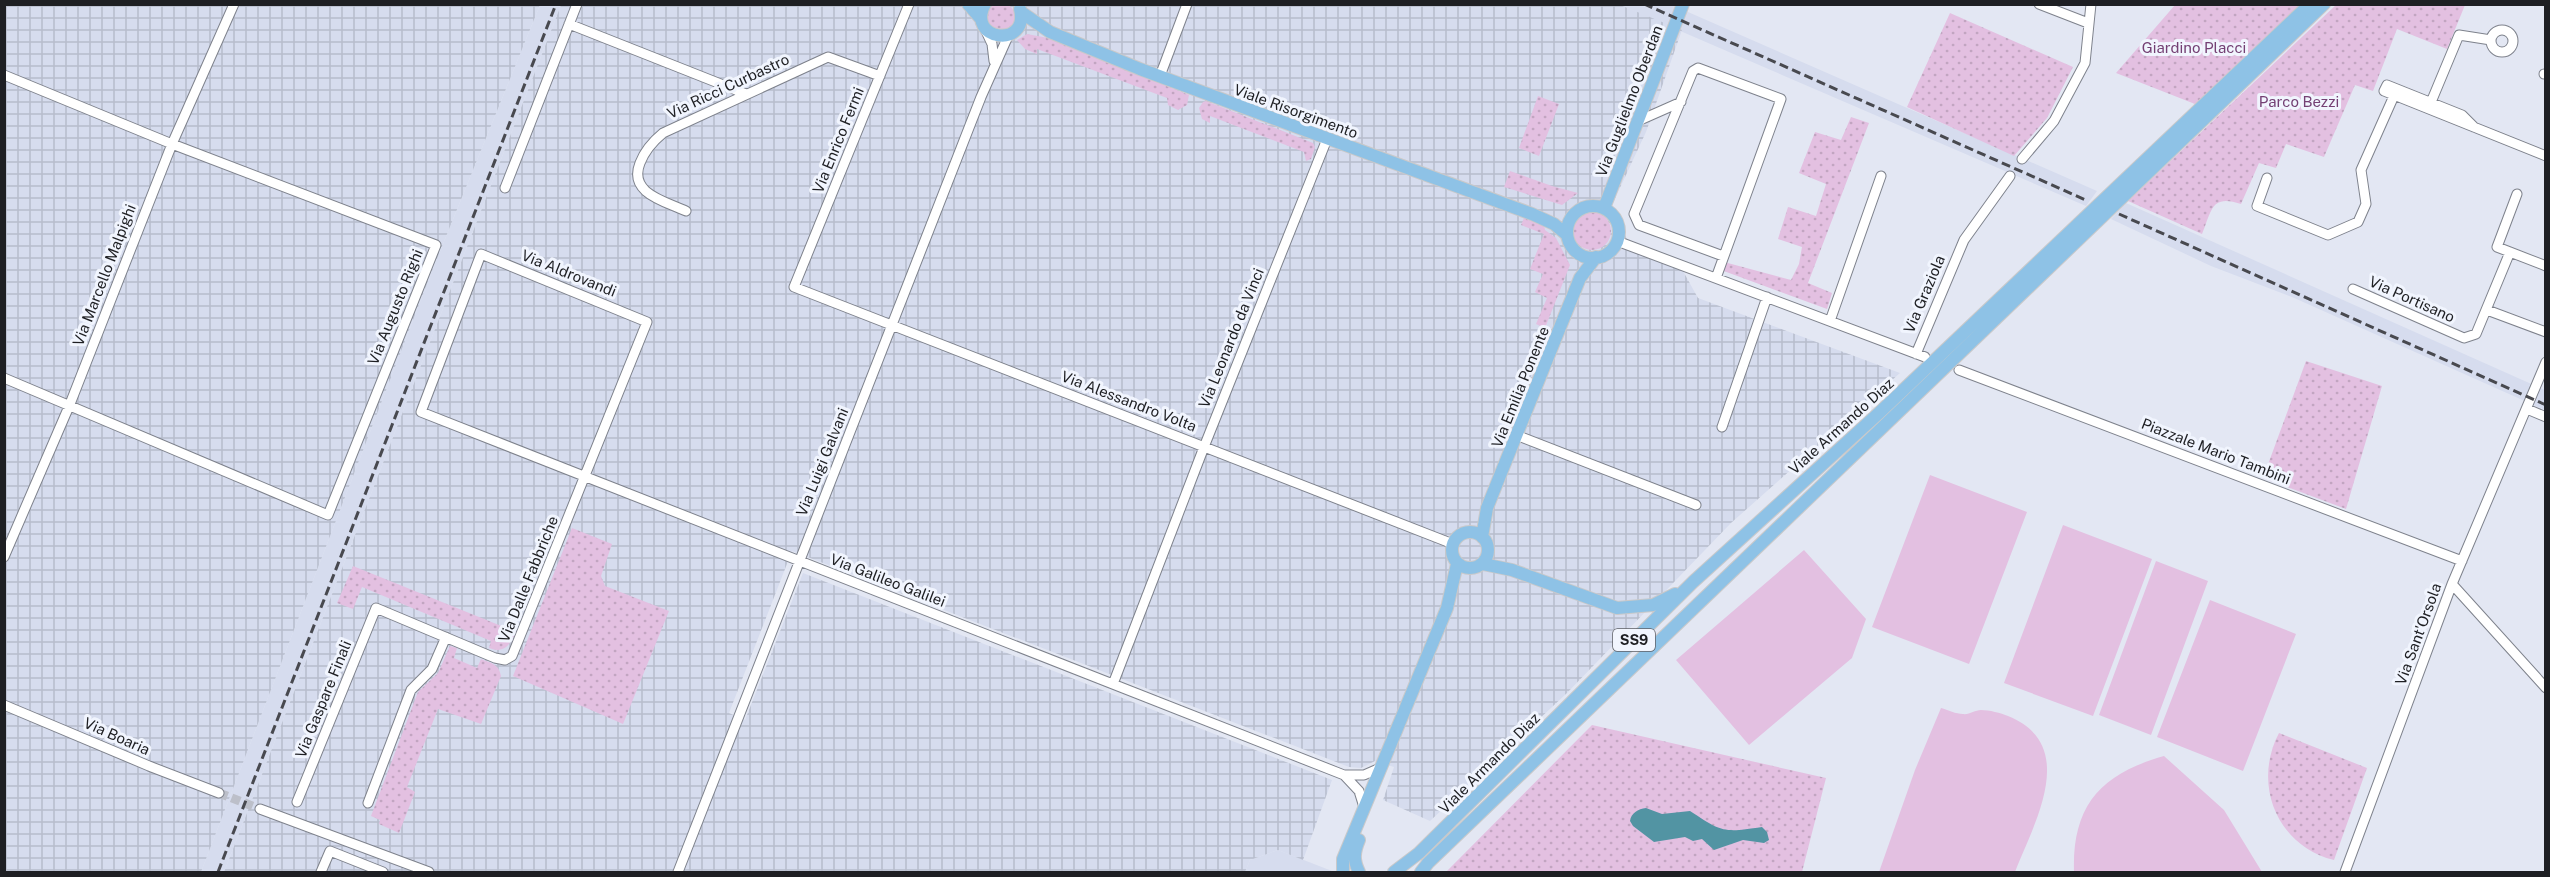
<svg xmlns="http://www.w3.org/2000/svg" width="2550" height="877" font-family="'Public Sans',sans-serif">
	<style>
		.built { fill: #d6dcee }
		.industrial { fill: url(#industrial-grid) }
		.green { fill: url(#green-dots) }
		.pitch { fill: #e3c0e1 }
		.water { fill: #5294a3 }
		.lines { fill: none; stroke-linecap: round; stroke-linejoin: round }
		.minor-tunnel { stroke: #bcbfc9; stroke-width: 9; stroke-dasharray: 9 4.5; stroke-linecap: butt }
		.minor-casing { stroke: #7e828c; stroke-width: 11 }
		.major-casing { stroke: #c9c9ca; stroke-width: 14 }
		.minor { stroke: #fff; stroke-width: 9 }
		.major { stroke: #8ec2e6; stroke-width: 12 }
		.rail { stroke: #48494f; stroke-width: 3; stroke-dasharray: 9 4.5; stroke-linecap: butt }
		.labels { text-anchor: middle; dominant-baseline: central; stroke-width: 6; stroke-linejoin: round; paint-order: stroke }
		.shield { fill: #f1f5fe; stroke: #5d5f65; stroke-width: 1.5 }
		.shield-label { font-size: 14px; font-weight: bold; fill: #1e1f23 }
		.park-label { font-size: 15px; fill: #744074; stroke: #f1f5fe }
		.street-label { font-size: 15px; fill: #1e1f23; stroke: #f1f5fe }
	</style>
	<defs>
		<pattern id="industrial-grid" width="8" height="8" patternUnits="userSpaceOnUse" patternTransform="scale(1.5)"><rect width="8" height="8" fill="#d6dcee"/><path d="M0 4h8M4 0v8" fill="none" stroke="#b7bccc"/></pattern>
		<pattern id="green-dots" width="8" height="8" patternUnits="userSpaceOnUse" patternTransform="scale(1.5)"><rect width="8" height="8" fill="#e3c0e1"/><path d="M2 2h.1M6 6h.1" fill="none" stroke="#c2a5c1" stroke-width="1.8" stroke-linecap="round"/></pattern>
	</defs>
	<rect width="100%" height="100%" fill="#e3e7f3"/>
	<path class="built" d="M540,5h21l-337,867h-23l229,-596z
		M1620,5h52l425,186 -11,15z
		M2126,203l419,187v20l-253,-113 -81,-31 -100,-47z
		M1278,850l54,21 -87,1 5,-12z"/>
	<path class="industrial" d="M5,5h535l-110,271 -229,596h-196z
		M561,5h1059l62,25 -36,102 -34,73 16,37 -3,7 58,22 15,27 202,75 -169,150 -164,170 -137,128 -47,-21 11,-33 -19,-6 -14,7 -12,-1 -557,-216 -63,162 16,7 58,-147 529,207 -29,80 -25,-10 -28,10 -5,12h-1021z"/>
	<path class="green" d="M987 17a14 14 0 1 1 28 0a14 14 0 1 1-28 0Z
		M2175,5h126l-106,99 -79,-31z
		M2336,5h129l-18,44 -50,-20 -24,62 -18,-6 -31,72 -38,-13 -10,24 -17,-5 -18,41c-30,-10 -29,6 -39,30l-74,-33z
		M1950,13l123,54 -26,51 -33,38 -107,-49z
		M1027,34l21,4 141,57 -2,10 -9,5 -10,-5 -1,-7 -130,-49v5l-12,-5 -8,-9z
		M1538,96l21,8 -20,52 -20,-8z
		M1206,101l107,42 2,4 -4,12 -5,2 -2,-9 -94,-36v7l-8,-4 -3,-11 4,-6z
		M1851,117l18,6 -61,160 24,10 -5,16 -106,-39 3,-8 67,18 8,-16 3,-17 -24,-8 10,-32 28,9 10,-32 -27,-11 16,-41 26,8z
		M1510,171l42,15 26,7 -16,12 -58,-18z
		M1573 231a19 19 0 1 1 38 0a19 19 0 1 1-38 0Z
		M1524,218l20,7 1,5 11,8 14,27 -25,63 -9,-4 11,-26 -12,-6 8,-18 -13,-5 14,-35 -23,-9z
		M2306,361l76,25 -36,123 -83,-31z
		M572,528l40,16 -11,32 4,10 64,25 -46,113 -110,-48z
		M353,566l163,66c-6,13 -12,22 -27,16l2,-7 -129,-54 -9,22 -16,-6z
		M450,646l7,2 -3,10 23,10 4,-9c10,4 18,5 20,17l-20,48 -43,-15 -31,78 8,5 -16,41 -20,-9 1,-4 -9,-4 47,-124 20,-19z
		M1592,725l234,53 -24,94h-356z
		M2279,733l88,35 -33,92c-57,-14 -82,-76 -55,-127z"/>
	<path class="pitch" d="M1930,475l97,37 -58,152 -97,-37z
		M2063,525l89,34 -59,157 -89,-33z
		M1804,550l62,69 -14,39 -103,87 -73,-85z
		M2156,561l52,20 -57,154 -52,-20z
		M2210,600l86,34 -53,137 -86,-34z
		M1941,708c7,2 15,6 22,6 6,1 12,-4 18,-4 8,0 20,3 27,6 72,29 26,107 7,156h-136l36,-102z
		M2164,756l60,54 38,62h-188c-2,-67 27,-98 90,-116z"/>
	<path class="water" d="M1646,808l16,6 28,-3c32,21 33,22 72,16l5,5 2,8 -5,3 -21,-3 -29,10 -12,-11 -9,2 -8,-4 -31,5 -21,-16 -3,-5c1,-8 8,-12 16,-13z"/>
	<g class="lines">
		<path class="minor-tunnel" d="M219,793l41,16"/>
		<g class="minor-casing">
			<path id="minor" d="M909,4l-115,283 659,257
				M2039,4l49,19
				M569,24l177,70
				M985,29l7,15 2,17
				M2491 41a11 11 0 1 1 22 0a11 11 0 1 1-22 0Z
				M2544,74h2
				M4,75l168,69 264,101 -108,270 -324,-137
				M1160,76l27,-72
				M2429,107l30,-72 32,5
				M1638,121l43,-19
				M2474,127l-12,-12 -75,-30 -3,6 162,65
				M2022,159l32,-38 31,-58 6,-59
				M2267,178l-10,28 71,29 30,-13 8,-18 -5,-34 36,-81
				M505,188l72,-184
				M2517,194l-20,53 49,19
				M686,211c-22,-10 -58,-18 -46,-48 5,-13 12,-21 23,-30l165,-76 52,19
				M1617,241l308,116
				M1716,278l65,-179 -83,-31 -5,3 -59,143 5,11 84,31
				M2353,289l111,49 12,-4 34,-82
				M2487,310l59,22
				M1830,321l51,-145
				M1916,354l48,-114 46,-64
				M1959,370l503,191
				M2527,409l19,8
				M1722,427l45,-130
				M1516,435l180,70
				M4,557l66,-153 102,-260 62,-140
				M2452,584l94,104
				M1113,684l91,-237 123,-308
				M4,705l145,61 70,27
				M1344,775h20l16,-7
				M297,802l79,-194 119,50 10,2 7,-4 135,-334 -166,-68 -60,158c308,121 616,242 923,363l15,16 5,16
				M368,803l43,-113 21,-21 14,-32
				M260,809l169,63
				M321,872l9,-21 53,21
				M678,872l303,-775 28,-63
				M2345,872l107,-288 94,-222"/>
		</g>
		<g class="major-casing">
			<path id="major" d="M968,4l13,15
				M985,4c-20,37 45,45 35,5
				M1021,12l29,20 90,37 392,145 22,10 13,11
				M1567 232a26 26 0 1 1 52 0a26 26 0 1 1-52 0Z
				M1604,208l79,-204
				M1452 550a18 18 0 1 1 36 0a18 18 0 1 1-36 0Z
				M1482,537l5,-29 12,-30 81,-200 16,-21
				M1483,564l29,6 105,38 36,-3 22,-11
				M1343,872v-13l104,-251 10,-44
				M1359,872c-6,-12 -5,-20 0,-32
				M1394,872l25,-19 274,-271 186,-169 431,-409
				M1421,872l7,-9 896,-859"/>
		</g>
		<use href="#minor" class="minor"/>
		<use href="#major" class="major"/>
		<path class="rail" d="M1644,4l444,197
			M2119,214l427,191
			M218,872l338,-868"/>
	</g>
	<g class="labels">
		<rect class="shield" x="1613" y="629" width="42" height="22" rx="4.5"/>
		<g class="shield-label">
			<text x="1634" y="640">SS9</text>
		</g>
		<g class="park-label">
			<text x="2194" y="47">Giardino Placci</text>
			<text x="2299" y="101">Parco Bezzi</text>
		</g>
		<g class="street-label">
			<text transform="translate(728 86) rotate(-25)">Via Ricci Curbastro</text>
			<text transform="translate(1629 101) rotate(-69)">Via Guglielmo Oberdan</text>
			<text transform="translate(1296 111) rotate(20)">Viale Risorgimento</text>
			<text transform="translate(838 140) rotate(-68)">Via Enrico Fermi</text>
			<text transform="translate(569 273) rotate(22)">Via Aldrovandi</text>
			<text transform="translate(104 275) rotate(-69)">Via Marcello Malpighi</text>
			<text transform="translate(1924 294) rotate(-67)">Via Graziola</text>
			<text transform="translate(2412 299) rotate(24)">Via Portisano</text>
			<text transform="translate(395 307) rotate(-68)">Via Augusto Righi</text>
			<text transform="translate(1231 338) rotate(-68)">Via Leonardo da Vinci</text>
			<text transform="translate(1520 387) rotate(-68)">Via Emilia Ponente</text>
			<text transform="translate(1129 401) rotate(21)">Via Alessandro Volta</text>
			<text transform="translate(1841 426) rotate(-42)">Viale Armando Diaz</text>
			<text transform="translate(2216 451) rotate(21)">Piazzale Mario Tambini</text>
			<text transform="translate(822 462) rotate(-68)">Via Luigi Galvani</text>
			<text transform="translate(528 579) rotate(-68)">Via Dalle Fabbriche</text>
			<text transform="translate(888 580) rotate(21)">Via Galileo Galilei</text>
			<text transform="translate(2418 634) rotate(-70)">Via Sant'Orsola</text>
			<text transform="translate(323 699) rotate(-68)">Via Gaspare Finali</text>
			<text transform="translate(117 736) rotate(24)">Via Boaria</text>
			<text transform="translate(1489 763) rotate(-45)">Viale Armando Diaz</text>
		</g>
	</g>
	<rect width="2550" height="877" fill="none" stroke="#1e1f23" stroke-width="12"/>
</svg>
